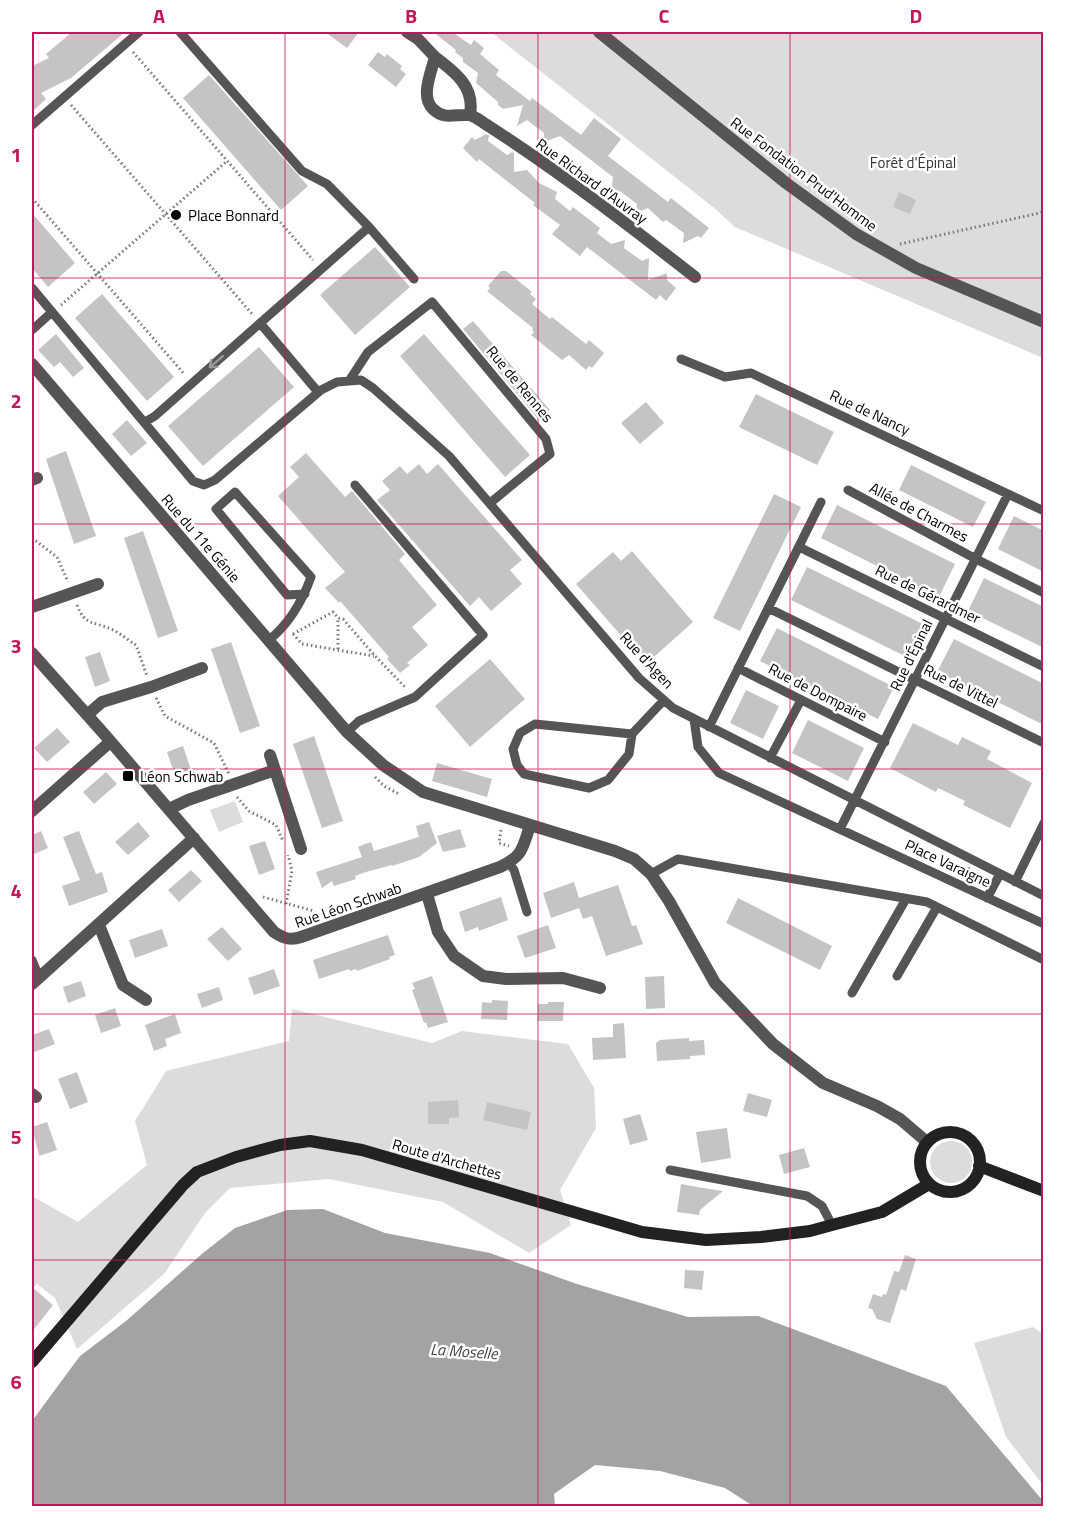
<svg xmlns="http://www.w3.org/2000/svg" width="1075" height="1538" font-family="'Titillium Web',sans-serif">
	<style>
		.green { fill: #dcdcdc }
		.water { fill: #a3a3a3 }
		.building { fill: #c4c4c4 }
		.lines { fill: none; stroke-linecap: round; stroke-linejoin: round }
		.path { stroke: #777; stroke-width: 3; stroke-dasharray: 1.5 3; stroke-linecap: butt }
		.lane { stroke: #555; stroke-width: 9 }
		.street { stroke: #555; stroke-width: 12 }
		.secondary { stroke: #222; stroke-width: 12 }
		.oneway { stroke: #999 }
		.grid { fill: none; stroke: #c2185b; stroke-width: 1.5; stroke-opacity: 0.55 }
		.poi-dot { fill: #000; stroke: #fff; stroke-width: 2 }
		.labels { text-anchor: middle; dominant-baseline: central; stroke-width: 5; stroke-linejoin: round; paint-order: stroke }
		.park-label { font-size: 15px; fill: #333; stroke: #fff }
		.street-label { font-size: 15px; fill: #000; stroke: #fff }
		.poi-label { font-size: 15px; fill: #000; stroke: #fff; text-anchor: start }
		.water-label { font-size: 16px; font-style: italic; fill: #444; stroke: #fff }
		.neatline { fill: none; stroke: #c2185b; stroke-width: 2 }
		.grid-label { font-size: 20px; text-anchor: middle; font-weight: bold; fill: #c2185b }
	</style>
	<rect width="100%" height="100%" fill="#fff"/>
	<path class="green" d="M491,32h552v326l-308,-131 -22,-20z
		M235,801l8,21 -24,10 -9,-22z
		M292,1009l140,34 30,-12 106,13 26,44 2,40 -36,62 11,35 -42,28 -86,-51 -114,-23 -99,9 -25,25 -41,61 -87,75 -22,-51 -18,-14 -5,6v-94l46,26 69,-57 -12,-44 31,-50 123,-30z
		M930 1162a21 21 0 1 1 42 0a21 21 0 1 1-42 0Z
		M1033,1327l10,7v151l-37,-48 -32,-94z"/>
	<path class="water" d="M323,1209l62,24 105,20 87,31 111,33 70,-1 188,70 97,115v5h-290l-28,-18 -65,-17 -65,-6 -41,29 1,12h-523v-85l48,-65 46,-35 77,-68 32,-25 52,-18z"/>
	<path class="building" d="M72,32h53l-54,46 -30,15 5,6 -14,13v-37l2,-2 -2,-7 17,-8 -3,-4z
		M325,32h34l-12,16z
		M433,32h19l19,13 3,-5 10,8 -4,6 19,16 -3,5 34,26 2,-3 49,37 13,-17 27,21 -13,17 60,46 3,-4 38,30 -8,10 -3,-2 -15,7 1,-10 -18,-13 -3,2 -15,-14 -12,5 1,-9 -17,-13 -9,5 2,-19 -53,-41 -16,6v-9l-17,-13 -10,6 6,-21 -20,4 -5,-4v-3l-22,-19 2,-10 -15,-11v-4l-8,-6 1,-2z
		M378,52l7,5 2,-3 15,12 -2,3 6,5 -10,13 -28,-22z
		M209,75l99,111 -27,24 -98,-112z
		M486,134l3,2 -1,5 19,14 5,-3 2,1v19l13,-2 12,13 18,9 -2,7 15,12 3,-4 27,21 -3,5 14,11 14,-4 -1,8 18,13 7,-3 -1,22 19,-7v7l9,8 -10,13 -6,-6 -4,5 -69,-53 -7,9 -28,-22 8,-9 -27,-20 2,-2 -23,-18 -33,-26 -2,3 -14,-14 9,-11 3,3z
		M899,192l17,8 -6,14 -17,-7z
		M32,213l43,50 -27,24 -16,-19z
		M375,247l35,40 -55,48 -35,-40z
		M501,271h5l26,21 -2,2 6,5 -4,5 18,15 2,-2 34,27 3,-4 15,13 -12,15 -3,-2 -3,4 -17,-15 -7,5 -31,-25 3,-3 -2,-2 1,-2 -46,-37 3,-3 -2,-2z
		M102,294l72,83 -27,24 -72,-83z
		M473,321l77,89 -11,10 -76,-91z
		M56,334l28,34 -11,9 -13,-15 -6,5 -16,-17z
		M424,334l106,121 -25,22 -105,-121z
		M259,347l35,40 -91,79 -35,-40z
		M756,394l78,38 -17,33 -78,-38z
		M646,402l18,21 -24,21 -19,-21z
		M127,420l20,23 -16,13 -19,-22z
		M66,451l30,85 -22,8 -28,-85z
		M306,453l39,44 7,-6 53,63 -6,6 38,45 -25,22 16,18 -21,18 3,2 -10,8 -13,-14 2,-2 -49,-56 -1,2 -14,-15 20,-16 -67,-76 21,-19 -9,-10z
		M419,464l8,10 11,-10 84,96 -12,10 12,14 -31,27 -12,-14 -9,9 -93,-106 13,-10 -8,-9 18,-15 7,8z
		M911,465l75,37 -13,25 -74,-37z
		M774,494l27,13 -61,124 -27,-13z
		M837,505l118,59 -16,33 -118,-59z
		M1014,516l30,15v41l-46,-23z
		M143,531l35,100 -20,7 -34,-100z
		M632,551l61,71 -47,42 -70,-80 37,-32 8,9z
		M807,567l118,58 -16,33 -118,-58z
		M984,578l60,29v41l-76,-37z
		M777,628l117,59 -16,32 -118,-58z
		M954,639l90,45v41l-107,-53z
		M231,642l29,84 -20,7 -29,-84z
		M100,652l10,29 -15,6 -10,-30z
		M490,659l35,40 -55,48 -35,-41z
		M746,690l33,16 -16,33 -33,-16z
		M808,720l56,28 -16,33 -56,-28z
		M913,723l45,22 4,-8 29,14 -4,8 45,24 -22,45 -47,-23 2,-4 -27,-13 -2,4 -46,-24z
		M57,728l13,14 -23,20 -13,-14z
		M314,736l29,85 -21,7 -29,-84z
		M183,746l10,30 -16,5 -10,-29z
		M437,763l55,16 -5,18 -55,-16z
		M106,772l11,12 -23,20 -11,-12z
		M138,822l12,14 -22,19 -13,-13z
		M429,822l8,21 -18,14 -27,9v-1l-26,7 -11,4 1,3 -22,7 -2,-5 -10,7 -6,-16 46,-15 -4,-10 7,-3 6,-2 3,9 45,-14 -3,-11z
		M460,829l6,18 -23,5 -6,-16z
		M41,831l7,17 -16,7v-20z
		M79,831l17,43 6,-2 6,20 -39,14 -7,-20 18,-6 -17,-43z
		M265,841l10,28 -16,6 -10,-29z
		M191,870l11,11 -23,21 -11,-12z
		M574,882l5,16 39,-13 14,41 4,-1 7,19 -37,12 -14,-40 -9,3 -4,-11 -28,10 -8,-25z
		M501,897l7,23 -29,11 -1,-4 -13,5 -6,-20z
		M738,898l94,48 -12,24 -94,-47z
		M548,925l8,23 -31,10 -8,-22z
		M222,927l20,22 -14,12 -21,-22z
		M162,929l6,17 -33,12 -6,-18z
		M388,935l7,20 -6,2 1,2 -33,12 -1,-2 -6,2 -1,-2 -30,10 -6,-19z
		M274,969l6,17 -26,9 -6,-17z
		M432,976l16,46 -20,6 -2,-6 -2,1 -12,-33 3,-1 -3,-6z
		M664,976l1,32 -19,1 -1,-32z
		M81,981l5,15 -18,7 -5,-16z
		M219,987l4,13 -21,8 -5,-14z
		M492,1000l16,1 -1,19 -26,-1 1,-17 10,1z
		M548,1002h16l-1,19h-26l1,-17h10z
		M115,1008l6,18 -20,7 -6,-18z
		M175,1014l6,19 -16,6 2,7 -13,5 -9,-26z
		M624,1023l2,35 -33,2 -1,-22 21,-1v-13z
		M49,1029l6,15 -23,9v-18z
		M689,1038v3l15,-1 1,15 -15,1v3l-33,2 -1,-18 4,-3z
		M77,1072l11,30 -18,7 -12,-30z
		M748,1093l24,7 -5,17 -24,-6z
		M458,1100l1,17 -10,1v6h-21v-22z
		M487,1102l44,10 -4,18 -44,-10z
		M640,1114l8,26 -18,5 -7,-26z
		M47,1122l10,28 -18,6 -7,-29z
		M727,1128l4,30 -30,5 -5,-31z
		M804,1148l6,19 -26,7 -5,-19z
		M681,1184l22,4 20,3 -23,19 -1,5 -22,-3z
		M905,1255l11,4 -10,32 -5,-2 -11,34 -13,-4 -5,-10 -4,-1 5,-14 9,3 1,-3 3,1 8,-24 5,1z
		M685,1270l19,1 -2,19 -18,-2z
		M32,1287l21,18 -21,27z"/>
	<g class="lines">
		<path class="path" d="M133,52l180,208
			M71,105l182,210
			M32,198l153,177
			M900,244l144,-32
			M61,305l166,-144
			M32,538l25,19 11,25
			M77,605c8,21 16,16 34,24 9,4 17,11 25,16l11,31
			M293,634l40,-22 5,6 5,1 32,37 31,32
			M293,634l9,10 72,12
			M338,649v-31
			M156,698l9,18 49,27 15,31
			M375,777l9,9 15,8
			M237,797l12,14 27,14 7,16
			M501,830l-2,13 10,3
			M263,897l51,14 2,6
			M286,904l6,-33 -4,-16"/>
		<path class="lane" d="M32,125l107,-93
			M369,227l45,52
			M32,288l161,193 11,4 11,-5 106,-90 16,-8 24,-2 12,8 76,68 190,222 34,30 371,188
			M260,323l58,69
			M32,330l20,-18
			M681,359l44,18 26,-4 293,138
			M349,381l19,-29 64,-50 114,137 4,15 -60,49
			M145,422l10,-6 214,-189 -42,-43 -25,-13 -122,-139
			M848,490l128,69 68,34
			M799,547l245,120
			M768,608l276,135
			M269,640c21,-17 33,-38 42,-63l-76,-85 -19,17 71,86 18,-1
			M738,668l147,74
			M694,719l4,28 21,26 325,151
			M709,727l112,-225
			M347,732l12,-11 56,-24 68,-62 -128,-150
			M632,734l-3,20 -21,26 -19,8 -65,-14 -7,-9 -4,-16 7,-16 15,-9 97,10 32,-34
			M770,758l31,-58
			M840,829l168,-335
			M509,863l5,7 13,42
			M651,874l27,-15 249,43 117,58
			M1015,882l29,-59
			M987,898l13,-24
			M32,960l7,17
			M897,976l40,-69
			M852,993l54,-94
			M670,1170l137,26 15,10 10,19"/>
		<path class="street" d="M407,32l11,7 17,18c-4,16 -15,40 -2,52 11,11 22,5 35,6 6,0 14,7 19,10 73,47 140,99 208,152
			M599,32l187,151 70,51 60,34 128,54
			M435,57c20,15 40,30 35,57
			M32,364l315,368 36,33 40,27 192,59 19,8 17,15 18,27 46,82 58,61 50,39 54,23 23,13 27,23
			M32,480l5,-2
			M32,607l66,-23
			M32,653l73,82 169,197c9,6 16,9 27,5l199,-70c23,-11 22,-18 30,-41
			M87,715l15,-13 49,-15 51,-19
			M270,755l31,94
			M169,809l19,-9 87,-30
			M32,811l78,-69
			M427,894l11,38 16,24 29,20 23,3 57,-1 37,10
			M99,925l24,60 23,15
			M32,984l162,-146
			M32,1094l4,3"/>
		<path class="secondary" d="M920 1162a30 30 0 1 1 60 0a30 30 0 1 1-60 0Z
			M979,1166l65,25
			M32,1362l151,-177 14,-13 39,-15 44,-12 30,-4 52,9 280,82 64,8 55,-3 49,-6 22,-6 50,-13 47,-28"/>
	</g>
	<defs><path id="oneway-shaft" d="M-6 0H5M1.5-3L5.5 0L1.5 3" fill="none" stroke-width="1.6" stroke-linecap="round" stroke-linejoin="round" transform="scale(1.5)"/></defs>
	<use class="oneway" href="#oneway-shaft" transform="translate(216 362) rotate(139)"/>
	<path class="grid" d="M285,32v1474M538,32v1474M790,32v1474M32,278h1012M32,524h1012M32,769h1012M32,1014h1012M32,1260h1012"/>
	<g class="poi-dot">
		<circle cx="176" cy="215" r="6"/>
		<rect x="122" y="770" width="12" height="12" rx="3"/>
	</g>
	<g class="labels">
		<g class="park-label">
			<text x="913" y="162">Forêt d'Épinal</text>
		</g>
		<g class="street-label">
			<text transform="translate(804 174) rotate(37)">Rue Fondation Prud'Homme</text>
			<text transform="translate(592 181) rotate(36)">Rue Richard d'Auvray</text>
			<text transform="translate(520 384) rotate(50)">Rue de Rennes</text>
			<text transform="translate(870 412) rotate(25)">Rue de Nancy</text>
			<text transform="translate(919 512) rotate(28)">Allée de Charmes</text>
			<text transform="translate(201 538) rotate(49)">Rue du 11e Génie</text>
			<text transform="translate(928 594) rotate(26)">Rue de Gérardmer</text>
			<text transform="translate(911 655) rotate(-64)">Rue d'Épinal</text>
			<text transform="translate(647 660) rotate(47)">Rue d'Agen</text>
			<text transform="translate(961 686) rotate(26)">Rue de Vittel</text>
			<text transform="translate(818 692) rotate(27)">Rue de Dompaire</text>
			<text transform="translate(948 863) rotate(25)">Place Varaigne</text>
			<text transform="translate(348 905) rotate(-19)">Rue Léon Schwab</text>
			<text transform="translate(447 1159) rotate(16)">Route d'Archettes</text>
		</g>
		<g class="poi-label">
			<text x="188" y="215">Place Bonnard</text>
			<text x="140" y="776">Léon Schwab</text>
		</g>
		<g class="water-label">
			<text transform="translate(464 1351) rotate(4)">La Moselle</text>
		</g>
	</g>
	<rect width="1075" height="1538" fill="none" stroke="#ffffff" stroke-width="66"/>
	<rect x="33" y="33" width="1009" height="1472" class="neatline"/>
	<g class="grid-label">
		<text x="159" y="23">A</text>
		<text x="411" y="23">B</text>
		<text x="664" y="23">C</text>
		<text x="916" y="23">D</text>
		<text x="16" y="162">1</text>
		<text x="16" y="408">2</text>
		<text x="16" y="653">3</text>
		<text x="16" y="898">4</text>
		<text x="16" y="1144">5</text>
		<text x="16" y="1389">6</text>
	</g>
</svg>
